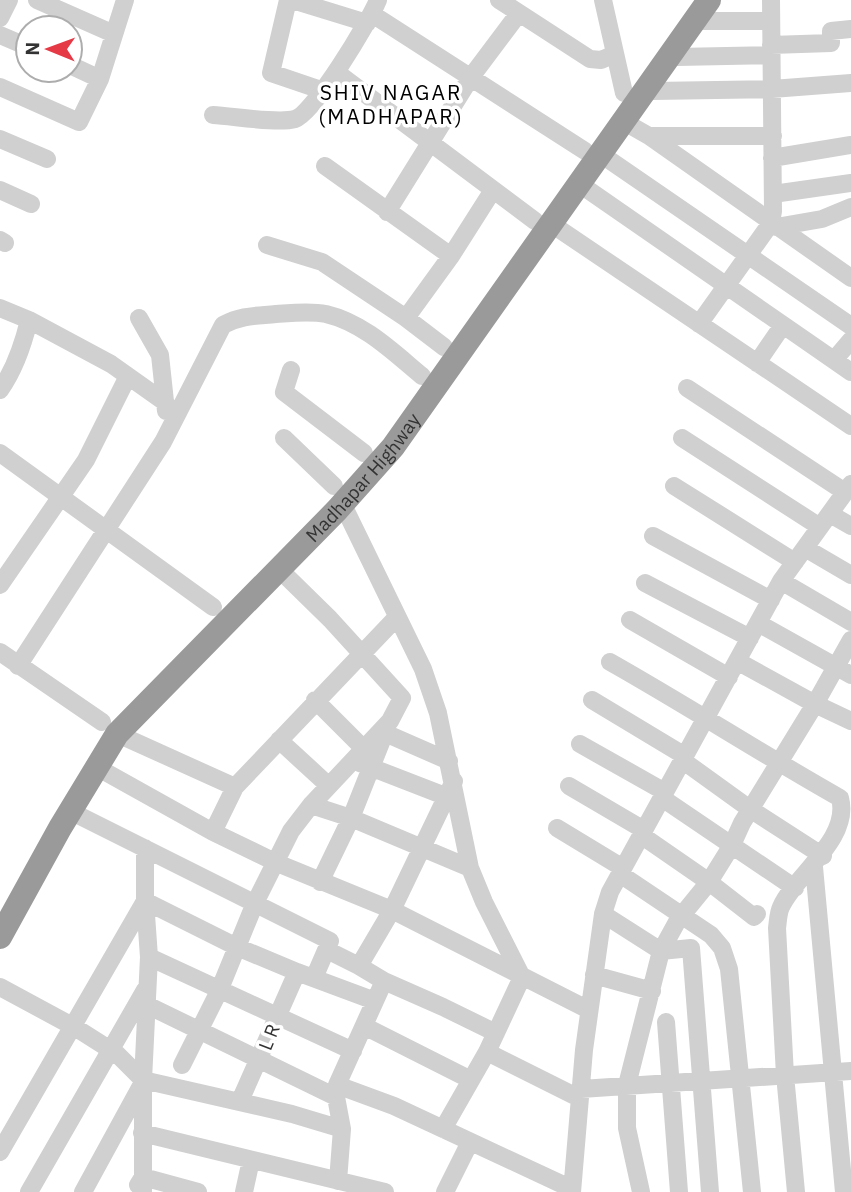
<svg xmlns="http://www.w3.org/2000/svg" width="851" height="1192" font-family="'IBM Plex Sans',sans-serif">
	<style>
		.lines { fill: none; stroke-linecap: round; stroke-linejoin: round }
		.minor { stroke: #d0d0d0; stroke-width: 18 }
		.highway { stroke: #9a9a9a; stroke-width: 24 }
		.labels { text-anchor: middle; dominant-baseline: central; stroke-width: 7; stroke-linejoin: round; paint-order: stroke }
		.street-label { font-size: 19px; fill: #333; stroke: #fff }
		.neighbourhood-label { font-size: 21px; letter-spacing: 2px; fill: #000; stroke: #fff }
	</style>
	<rect width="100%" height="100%" fill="#fff"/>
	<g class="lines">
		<path class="minor" d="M37,0l77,34
			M288,0l-17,73 50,17
			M292,0l75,23
			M499,0l91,59 11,1 14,-6
			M603,0l21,93
			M372,14l213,137
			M0,18l9,-18
			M702,21h69
			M0,35l28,12
			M771,45l60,-2v-12l20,-2
			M677,57l94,-2
			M70,65l30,14
			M336,72l199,149
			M0,87l79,35 21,-43 25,-79
			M653,91l119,-2 79,-6
			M213,115c20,1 65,9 82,4 19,-6 74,-97 83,-119
			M628,124l21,12 202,142
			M650,136h123
			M0,139l47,20
			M605,157l246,169
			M772,158l79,-13
			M325,166l126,90
			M584,187l267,185
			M0,190l31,14
			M773,194l78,-11
			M387,212l84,-135 48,-64
			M556,227l295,199
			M776,227l46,-8 29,-12
			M0,240l5,3
			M267,245l55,17 84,56 38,29
			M0,308l29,12 82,44 55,39
			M139,318l21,37 6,56
			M406,318l45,-62 42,-66
			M699,324l72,-101 2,-12 -2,-211
			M834,360l17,-20
			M757,363l26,-38
			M291,370l-7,22 80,61
			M687,388l158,104
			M0,390c15,-21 23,-45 29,-70
			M284,438l50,48
			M682,438l138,89
			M0,453l213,154
			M674,486l121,76
			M345,509l78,160 15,44 32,155 14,34 38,75 -35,75 -44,77
			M830,514l21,12
			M653,536l118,64
			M805,548l46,27
			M781,581l70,41
			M645,583l105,55
			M0,585l86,-125 42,-84
			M630,620l99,57
			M758,623l93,52
			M0,652l102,70
			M737,661l78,43 36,17
			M610,662c78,44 152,92 230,136 11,41 -45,77 -59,109 -3,6 -3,15 -4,21l8,147 11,117
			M18,666l145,-224 60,-117c19,-10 33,-9 53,-11 16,-1 34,-3 50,0 38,9 67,38 96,62
			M315,700l49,49
			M592,700l93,56
			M385,733l64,28
			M122,736l113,51
			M279,740l50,46
			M580,744l85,48
			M682,760l68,49 73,47
			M360,763l85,33
			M100,769l113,63 64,31 115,47 197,100
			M569,786l75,44
			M662,798l133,90
			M311,805l40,13 119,50
			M74,813l256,128 -16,37
			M557,828l66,40
			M213,832l22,-45 162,-170
			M641,835l68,47 45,35 3,-3
			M814,867l30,325
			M620,874l91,61 11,13 7,21 23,223
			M320,882l31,-64 33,-83
			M603,914l58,37 30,-3 19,244
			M327,950l32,16
			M149,957l204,94
			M594,975l58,16
			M384,981l59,26 53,26
			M0,987l76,41 41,26 26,26 149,34 50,15
			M147,1005l189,92
			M666,1022l13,170
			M364,1026l107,54
			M487,1052l92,46
			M182,1065l37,-74 36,-88 36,-72 20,-26 79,-84 12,-23 -72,-79 -48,-47
			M337,1085l57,21 178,83
			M581,1089l270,-18
			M240,1101l57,-129
			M142,1133l243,59
			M0,1152l145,-251 92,46 60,25 78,29
			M338,1181l4,-52 -6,-32 1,-12 47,-104 -25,-15 33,-56 62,-129
			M138,1185l5,-8 55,15
			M29,1192l116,-202
			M83,1192l59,-108
			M143,1192v-112l6,-123 -4,-56v-53
			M244,1192l7,-32
			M445,1192l25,-50
			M572,1192l12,-142 19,-136 7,-22 171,-311 70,-97
			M641,1192l-14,-64v-43l34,-134 17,-31 31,-38 23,-37 10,-22 73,-119 36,-64"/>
		<path class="highway" id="s1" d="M0,937l60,-109 57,-94 220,-224 56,-63 316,-447"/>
	</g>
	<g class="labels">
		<g class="street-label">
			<text stroke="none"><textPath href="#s1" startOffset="590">Madhapar Highway</textPath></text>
			<text transform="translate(269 1037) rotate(-68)">L R</text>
		</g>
		<g class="neighbourhood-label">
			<text x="391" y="92">SHIV NAGAR<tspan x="391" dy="24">(MADHAPAR)</tspan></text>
		</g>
	</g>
	<g transform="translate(49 49) rotate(271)"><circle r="33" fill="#ffffff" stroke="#adadad" stroke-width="2"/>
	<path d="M0-5L12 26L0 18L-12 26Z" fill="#e63946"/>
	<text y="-10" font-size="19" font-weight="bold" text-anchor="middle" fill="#333333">N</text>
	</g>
</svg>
